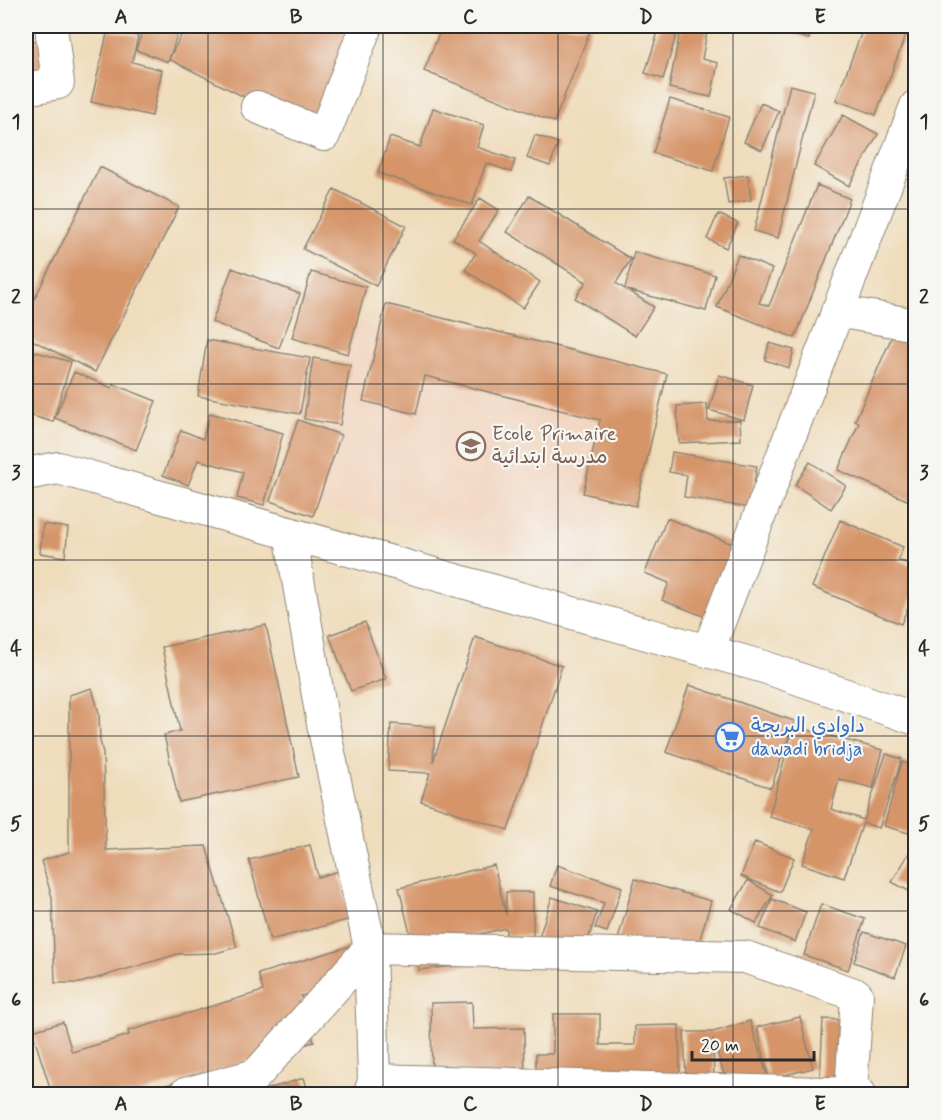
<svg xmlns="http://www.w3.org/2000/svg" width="941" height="1120" font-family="Mynerve,'Playpen Sans Arabic',sans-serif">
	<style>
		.built { fill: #f2d4be }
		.building { fill: #d69469 }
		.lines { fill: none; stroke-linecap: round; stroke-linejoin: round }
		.street-casing { stroke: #8d8473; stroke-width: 34 }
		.street { stroke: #fff; stroke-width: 32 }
		.grid { fill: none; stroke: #2b2b2b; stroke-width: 1.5; stroke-opacity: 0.55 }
		.labels { text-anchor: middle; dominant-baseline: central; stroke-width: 4.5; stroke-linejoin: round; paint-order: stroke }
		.education-label { font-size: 20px; fill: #785e54; stroke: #f6f6f2; text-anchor: start }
		.shop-label { font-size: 20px; fill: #366cbe; stroke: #f6f6f2; text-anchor: start }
		.neatline { fill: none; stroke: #2b2b2b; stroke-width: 2 }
		.grid-label { font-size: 20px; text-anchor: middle; font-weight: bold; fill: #2b2b2b }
	</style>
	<rect width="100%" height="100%" fill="#f6f6f2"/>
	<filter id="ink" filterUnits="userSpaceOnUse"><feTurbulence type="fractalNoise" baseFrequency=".0167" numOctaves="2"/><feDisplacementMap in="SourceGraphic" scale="12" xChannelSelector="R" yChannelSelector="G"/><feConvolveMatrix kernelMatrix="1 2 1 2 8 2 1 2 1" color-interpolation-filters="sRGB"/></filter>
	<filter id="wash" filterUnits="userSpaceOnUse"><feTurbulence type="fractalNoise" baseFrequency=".008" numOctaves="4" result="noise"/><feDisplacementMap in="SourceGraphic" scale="24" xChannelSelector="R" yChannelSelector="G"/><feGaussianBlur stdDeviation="1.35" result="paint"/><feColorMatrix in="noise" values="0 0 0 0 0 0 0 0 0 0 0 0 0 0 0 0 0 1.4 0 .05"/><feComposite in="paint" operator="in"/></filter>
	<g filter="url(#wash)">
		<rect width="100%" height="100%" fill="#efdcbb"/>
		<path class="built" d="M349,320l287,69 -43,183 -287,-69z"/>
		<g id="blocks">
			<path class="building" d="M144,26h36l-11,33 17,-33h176l-52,104 -141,-71 -1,3 -32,-12z
				M442,26h150l-38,96 -130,-51z
				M660,26h19l-16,53 -18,-6z
				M681,26h27l-6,33 16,4 -7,34 -42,-9z
				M763,26h50l-4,13z
				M864,26h52v9l-9,-4 -31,84 -40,-15z
				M108,30l30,6 -6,26 30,8 -10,46 -61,-14z
				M55,36l10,40 -39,9v-42z
				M790,85l24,6 -36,147 -24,-7z
				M670,99l59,18 -16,54 -60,-18z
				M761,103l18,8 -17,39 -18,-8z
				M433,108l51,17 -7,22 38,13 -4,12 -25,-9 -14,42 -94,-32 12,-36 30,10z
				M843,115l35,19 -29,52 -35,-20z
				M535,135l23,8 -8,23 -23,-8z
				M100,167l79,40 -84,165 -69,-35v-21z
				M748,175l3,25 -23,4 -4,-26z
				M817,185l33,14 -55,139 -78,-31 21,-52 34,14 -13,34 10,3z
				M334,189l72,37 -30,60 -73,-37z
				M529,196l102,63 -15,24 9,6 9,-37 81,23 -9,36 -79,-21 27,17 -19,29 -60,-38 11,-16 -79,-50z
				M480,198l19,12 -20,31 61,41 -17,26 -58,-38 11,-17 -23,-14z
				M718,214l20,9 -12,25 -19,-9z
				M232,268l68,26 -21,54 -67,-26z
				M311,272l55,15 -18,67 -56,-16z
				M386,304l281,70 -31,132 -53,-13 17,-73 -175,-44 -9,38 -53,-13z
				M893,334l23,10v160l-78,-34 21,-47 -4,-2z
				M207,340l103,18 -10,56 -102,-18z
				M769,343l25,7 -5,18 -24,-8z
				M26,349l45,13 -18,60 -27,-8z
				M313,358l37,7 -10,60 -36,-6z
				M74,372l38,16 1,-4 43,17 -20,49 -81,-32z
				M719,375l34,10 -9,35 -35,-10z
				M707,404l1,17 32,-1 1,20 -62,3 -2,-37z
				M210,413l73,20 -19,72 -27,-7 6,-26 -45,-12 -10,25 -25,-10 18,-45 22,9z
				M298,420l43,15 -28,81 -43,-15z
				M672,452l85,14 -7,42 -66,-11 3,-22 -18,-3z
				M810,462l36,24 -15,23 -36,-24z
				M667,518l73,29 -29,72 -49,-19 7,-17 -24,-10z
				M840,520l63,27 -5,13 18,7v21l-15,36 -89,-37z
				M43,524l25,4 -3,29 -25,-4z
				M365,622l21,57 -35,12 -22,-56z
				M266,625l33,152 -120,25 -15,-67 16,-4 -18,-84z
				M475,637l87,29 -54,164 -87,-29 9,-28 -42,-2 3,-47 44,3 -2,35z
				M689,685l105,36 -23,67 -105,-36z
				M92,688l7,25 1,28 3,12 3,97 100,-4 31,101 -21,6 -38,1 -98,29h-25l-3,-86 -11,-36 28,-9v-157z
				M793,726l90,24 -10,38 -34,-9 -8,30 33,11 22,-66 16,5 -23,69 -16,-5 -19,55 -42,-14 12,-35 -45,-12z
				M902,762l14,4v56l-4,12 -28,-8z
				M916,841v54l-24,-13z
				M755,842l39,16 -14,34 -39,-16z
				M310,845l8,32 21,-6 12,48 -81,21 -21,-80z
				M494,865l12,50v-23h27v44l-27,-1v-7l-81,19 78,14 -84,9 -3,-21 -2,1 -15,-62z
				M557,865l65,22 -15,45 -12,-4 9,-25 -54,-17z
				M635,879l76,22 -17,59 -76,-21z
				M748,880l25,15 -17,28 -25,-14z
				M552,897l45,15 -14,43 -51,4z
				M772,899l34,13 -11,30 -35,-14z
				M821,904l44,15 -17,51 -44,-15z
				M26,922h4l1,56h-5z
				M864,932l42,14 -11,31 -41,-15z
				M350,946l10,33 -59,17 13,46 -179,52h-83l-20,-63 31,-9 9,30 57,-17 -1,-4 135,-40 -5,-17z
				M472,1002l1,27 51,-1 1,54 -93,2 -1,-81z
				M553,1014h47v31h35v-19l44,-1 1,55 -144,14v-40h17z
				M800,1017l13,51 -44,11 -12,-52z
				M823,1019l41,2 -3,73 -41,-14z
				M750,1021l22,70 -42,3 -17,-55 1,40 -28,1 -2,-48h29z
				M911,1045h5v49h-6z
				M304,1078l5,16h-57z"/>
		</g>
	</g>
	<g filter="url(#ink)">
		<use href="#blocks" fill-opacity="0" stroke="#8d8473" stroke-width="1.5"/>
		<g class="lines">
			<g class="street-casing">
				<path id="street" d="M26,89l32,-6 -7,-57
					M257,107l67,28 42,-109
					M837,311l79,14
					M26,474l32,-6 706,199 152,52
					M290,533l33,191 47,224 4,132 -4,14
					M708,651l208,-545
					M374,1080l486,14
					M185,1094l71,-19 114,-127 375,9 112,38 -6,98"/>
			</g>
			<use href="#street" class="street"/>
		</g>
	</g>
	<path class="grid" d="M208,26v1068M383,26v1068M558,26v1068M733,26v1068M26,209h890M26,384h890M26,560h890M26,736h890M26,911h890"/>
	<defs>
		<g id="school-ring" transform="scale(1.5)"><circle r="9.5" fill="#f6f6f2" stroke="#8d6e63" stroke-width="1.5"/><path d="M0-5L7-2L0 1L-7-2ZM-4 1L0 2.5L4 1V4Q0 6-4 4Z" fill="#8d6e63"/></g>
		<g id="supermarket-ring" transform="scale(1.5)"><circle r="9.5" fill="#f6f6f2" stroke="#3f7fe0" stroke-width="1.5"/><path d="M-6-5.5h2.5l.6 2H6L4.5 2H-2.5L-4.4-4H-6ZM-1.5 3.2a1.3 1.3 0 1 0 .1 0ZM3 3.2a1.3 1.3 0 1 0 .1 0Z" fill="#3f7fe0"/></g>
	</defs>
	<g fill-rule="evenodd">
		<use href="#school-ring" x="471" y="446"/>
		<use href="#supermarket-ring" x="730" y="737"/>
	</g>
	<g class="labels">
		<g class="education-label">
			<text x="492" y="434">Ecole Primaire<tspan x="492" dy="23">مدرسة ابتدائية</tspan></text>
		</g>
		<g class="shop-label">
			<text x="751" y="726">داوادي البريجة<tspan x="751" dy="23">dawadi bridja</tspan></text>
		</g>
	</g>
	<rect width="941" height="1120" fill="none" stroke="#f6f6f2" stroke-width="66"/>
	<path d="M692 1051v9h122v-9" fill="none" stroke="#2b2b2b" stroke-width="3"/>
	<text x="701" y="1051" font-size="18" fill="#2b2b2b" stroke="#f6f6f2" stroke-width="4.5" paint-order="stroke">20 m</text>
	<rect x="33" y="33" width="875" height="1054" class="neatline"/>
	<g class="grid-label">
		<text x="121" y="23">A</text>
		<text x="296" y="23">B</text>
		<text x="470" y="23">C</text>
		<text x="646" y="23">D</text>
		<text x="820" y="23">E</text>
		<text x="16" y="128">1</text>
		<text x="924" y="128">1</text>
		<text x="16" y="303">2</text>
		<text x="924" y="303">2</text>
		<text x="16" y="479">3</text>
		<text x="924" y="479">3</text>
		<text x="16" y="655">4</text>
		<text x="924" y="655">4</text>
		<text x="16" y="830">5</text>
		<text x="924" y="830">5</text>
		<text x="16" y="1006">6</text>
		<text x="924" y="1006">6</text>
		<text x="121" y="1110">A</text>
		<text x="296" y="1110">B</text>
		<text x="470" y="1110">C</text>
		<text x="646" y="1110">D</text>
		<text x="820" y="1110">E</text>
	</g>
</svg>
